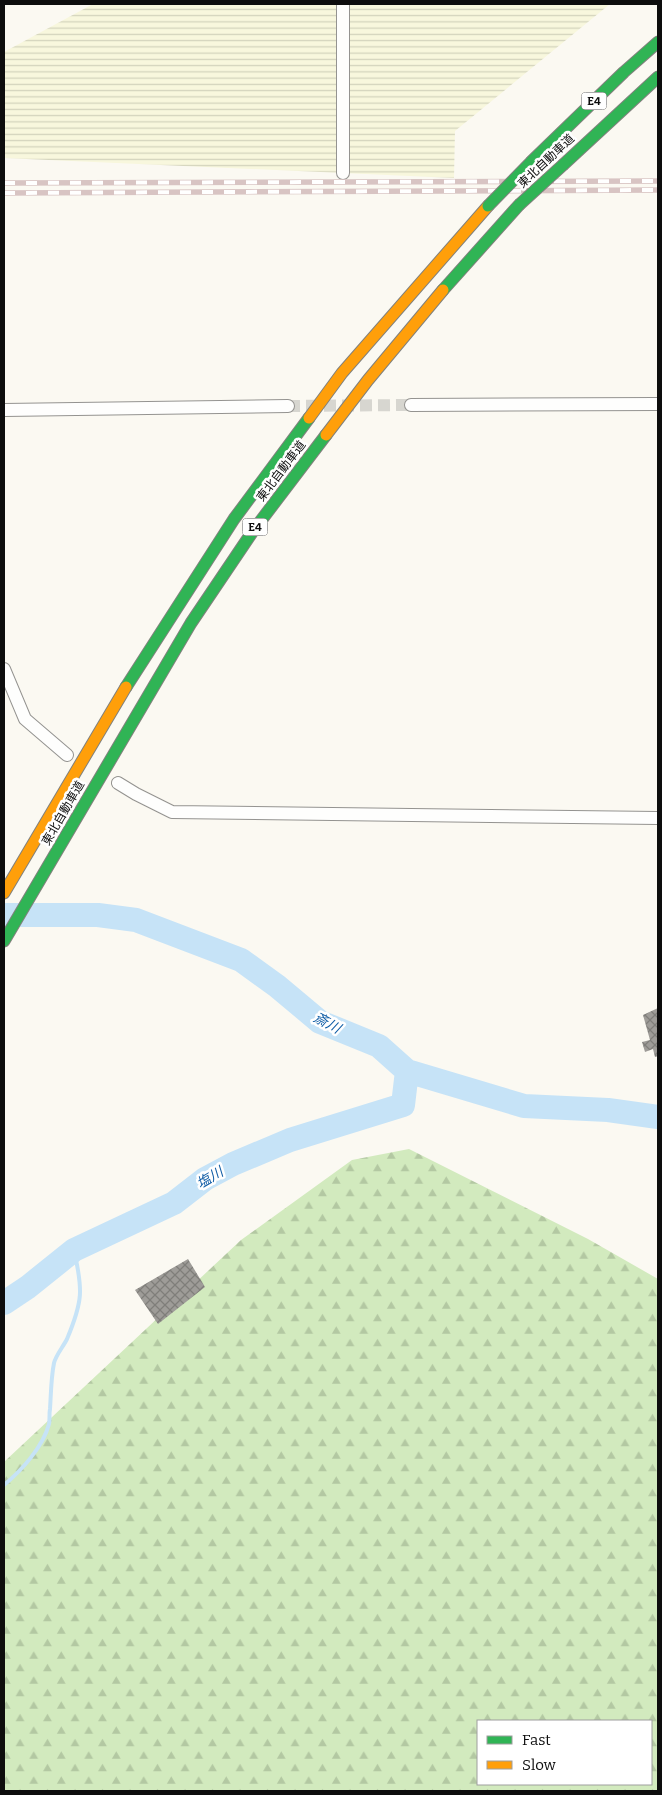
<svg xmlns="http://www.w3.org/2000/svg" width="662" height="1795" font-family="Bitter,'Noto Sans JP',serif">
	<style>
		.farmland { fill: url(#farmland-rules) }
		.forest { fill: url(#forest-firs); fill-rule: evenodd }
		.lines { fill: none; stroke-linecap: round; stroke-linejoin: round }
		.stream { stroke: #c6e3f7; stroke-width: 4 }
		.river { stroke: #c6e3f7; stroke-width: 24 }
		.building { fill: url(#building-cross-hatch) }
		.street-tunnel { stroke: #d7d6d0; stroke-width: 12; stroke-dasharray: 12 6; stroke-linecap: butt }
		.street-casing { stroke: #949390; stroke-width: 14 }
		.fast-casing { stroke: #81817d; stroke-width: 13 }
		.slow-casing { stroke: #81817d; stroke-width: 13 }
		.street { stroke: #fefefd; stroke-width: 12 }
		.fast { stroke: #30b455; stroke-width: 11 }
		.slow { stroke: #ff9f0a; stroke-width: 11 }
		.rail-casing { stroke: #d8c4c3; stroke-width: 5.5 }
		.rail { stroke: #fff; stroke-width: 4; stroke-dasharray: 11; stroke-linecap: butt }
		.fast-bridge-casing { stroke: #81817d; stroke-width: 13; stroke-linecap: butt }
		.fast-bridge { stroke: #30b455; stroke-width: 11 }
		.labels { text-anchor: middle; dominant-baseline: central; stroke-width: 5; stroke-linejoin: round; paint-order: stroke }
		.shield { fill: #fff; stroke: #565656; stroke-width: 1 }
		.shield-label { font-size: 11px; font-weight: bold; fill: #0d0d0d }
		.street-label { font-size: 12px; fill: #0d0d0d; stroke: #fff }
		.water-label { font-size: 14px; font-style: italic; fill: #105da6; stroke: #fff }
	</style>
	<defs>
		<pattern id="farmland-rules" width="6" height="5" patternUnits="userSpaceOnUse" patternTransform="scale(1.25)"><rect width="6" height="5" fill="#f8f7dd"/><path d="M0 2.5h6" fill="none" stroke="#d3d3bc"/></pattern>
		<pattern id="forest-firs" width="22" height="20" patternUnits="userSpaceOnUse" patternTransform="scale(1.25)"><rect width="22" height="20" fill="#d2eabe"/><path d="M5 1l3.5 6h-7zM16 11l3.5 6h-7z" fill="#b3c8a2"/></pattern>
		<pattern id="building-cross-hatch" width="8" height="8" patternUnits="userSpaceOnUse" patternTransform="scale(1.25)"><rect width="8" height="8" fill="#9e9c98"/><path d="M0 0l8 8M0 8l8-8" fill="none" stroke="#7f7e7a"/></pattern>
	</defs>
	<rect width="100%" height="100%" fill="#fbf9f2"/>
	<path class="farmland" d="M93,4h517l-155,127 -1,47 -450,-20v-106z"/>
	<path class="forest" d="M409,1149l179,90 70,40v512h-654v-329l237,-222 111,-80zM478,1721h173v63h-173z"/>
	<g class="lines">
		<path class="stream" d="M4,1485c17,-14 39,-38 45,-61 1,-4 0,-10 1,-15 1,-15 1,-31 4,-46 2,-8 9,-16 13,-24 16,-38 16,-49 7,-89"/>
		<path class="river" d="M4,915h94l38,5 105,40 36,26 43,36 59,24 28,25 117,35 84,4 50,7
			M4,1303l24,-16 46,-37 100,-47 31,-24 28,-15 57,-24 113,-35 4,-34"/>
	</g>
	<path class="building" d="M658,1008v48l-3,1 -2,-8 -8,3 -3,-10 8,-2 -7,-25z
		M188,1259l17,28 -47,37 -23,-34z"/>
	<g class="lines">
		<path class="street-tunnel" d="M288,406l123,-1"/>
		<g class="street-casing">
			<path id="street" d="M343,4v169
				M411,405l247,-1
				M4,410l284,-4
				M4,669l21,50 42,36
				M118,783l18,11 36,18 486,6"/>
		</g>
		<g class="fast-casing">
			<path id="fast" d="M532,161l92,-89 34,-30
				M564,164l94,-87
				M443,290l76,-85
				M126,687l108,-168 75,-101
				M4,941l187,-318 62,-92 73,-96"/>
		</g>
		<g class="slow-casing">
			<path id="slow" d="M309,418l33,-45 146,-167
				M326,435l42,-55 75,-90
				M4,893l122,-206"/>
		</g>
		<use href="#street" class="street"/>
		<use href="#fast" class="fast"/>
		<use href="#slow" class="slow"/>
		<g class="rail-casing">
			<path id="rail" d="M4,183l654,-2
				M4,193l654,-3"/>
		</g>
		<use href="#rail" class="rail"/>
		<g class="fast-bridge-casing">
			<path id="fast-bridge" d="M519,205l45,-41
				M488,206l44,-45"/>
		</g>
		<use href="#fast-bridge" class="fast-bridge"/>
	</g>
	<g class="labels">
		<g class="shield">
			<rect x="581.5" y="92.5" width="25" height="17" rx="4"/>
			<rect x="242.5" y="518.5" width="25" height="17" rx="4"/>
		</g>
		<g class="shield-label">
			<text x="594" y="101">E4</text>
			<text x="255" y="527">E4</text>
		</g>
		<g class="street-label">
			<text transform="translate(546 161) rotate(-43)">東北自動車道</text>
			<text transform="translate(281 471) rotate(-53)">東北自動車道</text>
			<text transform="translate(63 813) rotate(-60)">東北自動車道</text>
		</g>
		<g class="water-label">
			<text transform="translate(327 1023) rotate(28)">斎川</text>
			<text transform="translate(210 1178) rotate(-31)">塩川</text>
		</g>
	</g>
	<rect width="662" height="1795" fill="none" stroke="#0d0d0d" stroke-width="10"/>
	<rect x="477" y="1720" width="175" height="65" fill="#ffffff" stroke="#9e9e9e"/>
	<rect x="487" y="1736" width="25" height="8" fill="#30b455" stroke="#9e9e9e"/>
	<text x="522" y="1745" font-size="15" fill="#0d0d0d">Fast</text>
	<rect x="487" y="1761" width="25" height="8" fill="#ff9f0a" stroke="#9e9e9e"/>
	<text x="522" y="1770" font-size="15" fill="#0d0d0d">Slow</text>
</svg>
